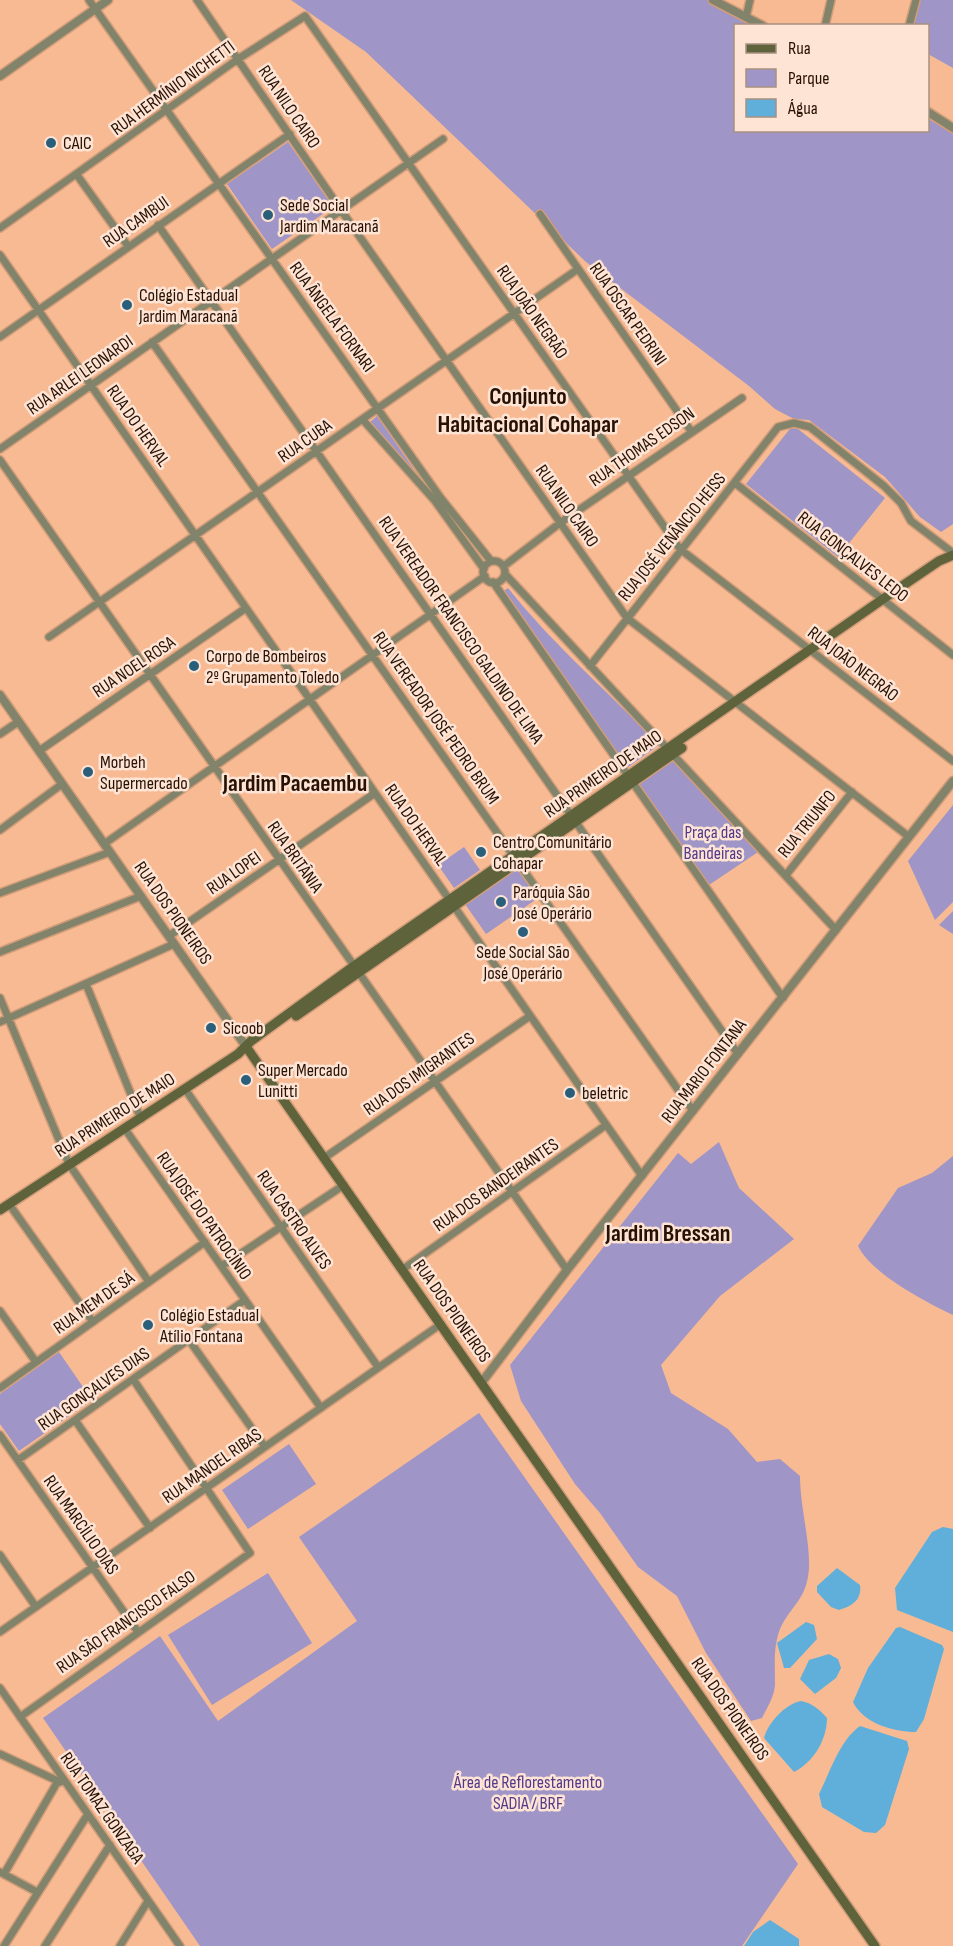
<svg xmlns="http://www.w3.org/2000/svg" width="953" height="1946" font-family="'Sofia Sans Condensed',sans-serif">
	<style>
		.green { fill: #9f95c6 }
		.water { fill: #5fafda }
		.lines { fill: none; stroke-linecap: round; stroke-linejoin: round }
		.minor-casing { stroke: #d19c79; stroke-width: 10 }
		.tertiary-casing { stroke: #d19c79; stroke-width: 11 }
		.secondary-casing { stroke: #d19c79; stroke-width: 12 }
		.minor { stroke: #81846a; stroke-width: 7 }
		.tertiary { stroke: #81846a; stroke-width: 8 }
		.secondary { stroke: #5e633b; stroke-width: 9 }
		.poi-dot { fill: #2a5f7b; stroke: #fee4d5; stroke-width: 2 }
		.labels { text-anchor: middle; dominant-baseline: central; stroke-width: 5; stroke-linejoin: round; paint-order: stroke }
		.street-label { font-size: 18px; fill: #261103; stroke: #fee4d5 }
		.poi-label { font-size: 18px; fill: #261103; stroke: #fee4d5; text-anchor: start }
		.park-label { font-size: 18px; fill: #523a8b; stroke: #fee4d5 }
		.district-label { font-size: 24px; font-weight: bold; fill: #261103; stroke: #fee4d5 }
	</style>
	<rect width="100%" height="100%" fill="#f7ba93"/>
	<path class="green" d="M291,0h421l49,25 -25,1v104h192v-11l25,14v391l-12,8 -21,-15 -35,-40 -76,-57 -15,-1 -19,-10 -26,-23 -163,-124 -220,-210z
		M920,0h33v68l-25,-14v-28l-15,-1z
		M288,142l45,65 -61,42 -45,-65z
		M377,416l40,58 -48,-51z
		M793,425l92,73 -47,59 -92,-73z
		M508,588c45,57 101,104 151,157l-32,23 -126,-175z
		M671,759l87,93 -49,33 -71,-103z
		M953,805v97l-18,18 -27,-59z
		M464,847l16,23 -26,18 -16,-23z
		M517,868l21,30 -52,36 -21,-30z
		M953,911v23l-14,-9z
		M719,1142l20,46 55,51 -74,57 -59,69 10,28 57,36 29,33 23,-3 20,17c0,30 10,64 9,92 -2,32 -18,37 -29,61 -7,18 -5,37 -5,55 0,11 -8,24 -13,34l-11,3 -45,-68 -29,-57 -39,-29 -38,-54 -25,-29 -54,-83 -11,-36 168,-212 13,11z
		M953,1156v159c-29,-14 -81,-41 -95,-69l40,-58 34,-15z
		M59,1352l33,48 -73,51 -19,-27v-30z
		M479,1413l319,451 -56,82h-542l-157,-228 117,-82 58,85 139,-100 -58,-84z
		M289,1444l27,40 -68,45 -26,-39z
		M268,1573l44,70 -100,62 -44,-70z"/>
	<path class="water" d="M943,1527l10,2v103l-56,-22 -2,-22 37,-56z
		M837,1568l23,17c2,15 -8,21 -21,25l-8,-3 -14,-15v-6z
		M806,1622l8,3 3,14 -27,29h-6l-7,-25z
		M900,1627l42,18 2,4 -20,70 -8,13c-23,0 -53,-9 -63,-30l15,-34 28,-40z
		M829,1654l9,5 3,9 -5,10 -21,16 -15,-15 9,-19z
		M801,1701c11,2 18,8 26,17 0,21 -13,44 -33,54l-30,-34c4,-15 21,-34 37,-37z
		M860,1726l47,15 2,8 -24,76 -9,8 -12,-1 -42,-25 -3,-13c11,-22 21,-54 41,-68z
		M770,1920l29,19v7h-55l9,-14z"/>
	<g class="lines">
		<g class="minor-casing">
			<path id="minor" d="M89,0l351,497 51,64
				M197,0l144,210 286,408 281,218
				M746,17l4,-17
				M825,26l6,-26
				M909,26l7,-26
				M77,175l51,71
				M540,214l151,217
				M158,225l580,829
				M0,228l238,-169 67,-43 375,533 273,212
				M0,255l642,921
				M0,337l290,-203
				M152,342l541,769
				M363,420l72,81 49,68
				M0,449l443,-310
				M0,460l567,810
				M735,483l218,172
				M483 572a11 11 0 1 1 22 0a11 11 0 1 1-22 0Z
				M504,566l56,-43 182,-125
				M505,574l331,356
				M493,582l290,416
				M49,637l529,-368
				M590,666l188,-239 16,-4 16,4 74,59 17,17 10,18 42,32
				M0,734l18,-12
				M39,751l207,-143
				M0,830l62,-46
				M104,844l381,-268
				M786,875l66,-83
				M0,893l110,-41
				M169,936l206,-143
				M0,952l141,-56
				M86,984l55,135
				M0,998l69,166 80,118
				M0,1022l174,-78
				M185,1089l193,278
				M125,1129l196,279
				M324,1158l206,-142
				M9,1204l84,118
				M222,1266l122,-81
				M403,1269l203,-144
				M0,1311l36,51
				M189,1340l76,107
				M0,1388l205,-146
				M75,1420l75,108
				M0,1435l138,197
				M18,1460l227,-160
				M0,1555l36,52
				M0,1632l441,-308
				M0,1688l180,258
				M20,1717l230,-164 -117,-174
				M0,1754l60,28
				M0,1872l37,20
				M4,1874l54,-93
				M4,1946l84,-132
				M45,1946l65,-101
				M120,1946l28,-45"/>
		</g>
		<g class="tertiary-casing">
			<path id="tertiary" d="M713,0l50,26
				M0,76l108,-76
				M928,112l25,16
				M0,695l247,353
				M482,1382l85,-112 386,-489"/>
		</g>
		<g class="secondary-casing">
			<path id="secondary" d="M296,1016l386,-268
				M247,1048l628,898
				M0,1210l238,-156 13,-13 103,-75 529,-367 56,-38 14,-6"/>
		</g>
		<use href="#minor" class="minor"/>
		<use href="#tertiary" class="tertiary"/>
		<use href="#secondary" class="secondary"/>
	</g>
	<g class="poi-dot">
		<circle cx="51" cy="143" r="6"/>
		<circle cx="268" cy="215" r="6"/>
		<circle cx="127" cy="305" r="6"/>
		<circle cx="194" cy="666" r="6"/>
		<circle cx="88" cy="772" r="6"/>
		<circle cx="481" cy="852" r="6"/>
		<circle cx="501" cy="902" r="6"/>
		<circle cx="523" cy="932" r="6"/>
		<circle cx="211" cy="1028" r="6"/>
		<circle cx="246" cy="1080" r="6"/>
		<circle cx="570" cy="1093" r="6"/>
		<circle cx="148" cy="1325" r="6"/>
	</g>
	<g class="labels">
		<g class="street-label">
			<text transform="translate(173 88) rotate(-36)">RUA HERMÍNIO NICHETTI</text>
			<text transform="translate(289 107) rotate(56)">RUA NILO CAIRO</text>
			<text transform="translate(136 222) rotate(-35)">RUA CAMBUI</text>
			<text transform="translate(532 312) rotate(55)">RUA JOÃO NEGRÃO</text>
			<text transform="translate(628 314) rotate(55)">RUA OSCAR PEDRINI</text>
			<text transform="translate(332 317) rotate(54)">RUA ÂNGELA FORNARI</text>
			<text transform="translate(80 375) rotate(-35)">RUA ARLEI LEONARDI</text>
			<text transform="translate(138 426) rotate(55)">RUA DO HERVAL</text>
			<text transform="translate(305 441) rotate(-35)">RUA CUBA</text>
			<text transform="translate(642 447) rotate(-35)">RUA THOMAS EDSON</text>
			<text transform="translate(567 506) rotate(55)">RUA NILO CAIRO</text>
			<text transform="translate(672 537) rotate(-51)">RUA JOSÉ VENÂNCIO HEISS</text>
			<text transform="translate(853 557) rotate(38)">RUA GONÇALVES LEDO</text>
			<text transform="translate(461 630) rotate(55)">RUA VEREADOR FRANCISCO GALDINO DE LIMA</text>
			<text transform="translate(853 664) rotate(38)">RUA JOÃO NEGRÃO</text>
			<text transform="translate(134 667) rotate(-34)">RUA NOEL ROSA</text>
			<text transform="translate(436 718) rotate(55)">RUA VEREADOR JOSÉ PEDRO BRUM</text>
			<text transform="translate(603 774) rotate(-35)">RUA PRIMEIRO DE MAIO</text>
			<text transform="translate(807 824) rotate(-51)">RUA TRIUNFO</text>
			<text transform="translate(416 825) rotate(55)">RUA DO HERVAL</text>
			<text transform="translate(295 857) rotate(55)">RUA BRITÂNIA</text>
			<text transform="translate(234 873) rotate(-35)">RUA LOPEI</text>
			<text transform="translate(173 913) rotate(55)">RUA DOS PIONEIROS</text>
			<text transform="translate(704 1071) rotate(-52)">RUA MARIO FONTANA</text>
			<text transform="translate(419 1074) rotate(-35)">RUA DOS IMIGRANTES</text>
			<text transform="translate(115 1115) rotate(-33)">RUA PRIMEIRO DE MAIO</text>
			<text transform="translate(496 1185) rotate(-35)">RUA DOS BANDEIRANTES</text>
			<text transform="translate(204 1216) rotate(55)">RUA JOSÉ DO PATROCÍNIO</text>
			<text transform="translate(294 1220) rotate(55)">RUA CASTRO ALVES</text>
			<text transform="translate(94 1303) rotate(-35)">RUA MEM DE SÁ</text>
			<text transform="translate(452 1311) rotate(55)">RUA DOS PIONEIROS</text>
			<text transform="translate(94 1389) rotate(-35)">RUA GONÇALVES DIAS</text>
			<text transform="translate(212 1466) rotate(-35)">RUA MANOEL RIBAS</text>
			<text transform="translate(81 1525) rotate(55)">RUA MARCÍLIO DIAS</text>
			<text transform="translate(126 1622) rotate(-35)">RUA SÃO FRANCISCO FALSO</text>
			<text transform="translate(730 1709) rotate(55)">RUA DOS PIONEIROS</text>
			<text transform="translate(102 1808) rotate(55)">RUA TOMAZ GONZAGA</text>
		</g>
		<g class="poi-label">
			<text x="63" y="143">CAIC</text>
			<text x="280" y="205">Sede Social<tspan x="280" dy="21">Jardim Maracanã</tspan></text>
			<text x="139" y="295">Colégio Estadual<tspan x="139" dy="21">Jardim Maracanã</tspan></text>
			<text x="206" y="656">Corpo de Bombeiros<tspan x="206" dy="21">2º Grupamento Toledo</tspan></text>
			<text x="100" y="762">Morbeh<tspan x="100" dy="21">Supermercado</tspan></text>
			<text x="493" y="842">Centro Comunitário<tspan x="493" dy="21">Cohapar</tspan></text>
			<text x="513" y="892">Paróquia São<tspan x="513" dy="21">José Operário</tspan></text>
			<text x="523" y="952" text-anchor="middle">Sede Social São<tspan x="523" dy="21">José Operário</tspan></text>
			<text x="223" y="1028">Sicoob</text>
			<text x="258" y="1070">Super Mercado<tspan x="258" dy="21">Lunitti</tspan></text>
			<text x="582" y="1093">beletric</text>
			<text x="160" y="1315">Colégio Estadual<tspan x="160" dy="21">Atílio Fontana</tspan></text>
		</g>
		<g class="park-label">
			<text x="713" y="832">Praça das<tspan x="713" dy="21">Bandeiras</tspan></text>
			<text x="528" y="1782">Área de Reflorestamento<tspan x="528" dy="21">SADIA / BRF</tspan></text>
		</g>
		<g class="district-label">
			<text x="528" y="396">Conjunto<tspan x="528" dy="28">Habitacional Cohapar</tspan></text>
			<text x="295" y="783">Jardim Pacaembu</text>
			<text x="668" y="1233">Jardim Bressan</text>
		</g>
	</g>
	<rect x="734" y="24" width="195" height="108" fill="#fee4d5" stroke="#a89081" stroke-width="1.5"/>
	<rect x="746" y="44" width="30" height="9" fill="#5e633b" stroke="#a89081" stroke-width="1.5"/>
	<text x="788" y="54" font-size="18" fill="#261103">Rua</text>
	<rect x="746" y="69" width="30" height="18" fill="#9f95c6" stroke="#a89081" stroke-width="1.5"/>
	<text x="788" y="84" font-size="18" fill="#261103">Parque</text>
	<rect x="746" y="99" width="30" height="18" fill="#5fafda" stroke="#a89081" stroke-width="1.5"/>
	<text x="788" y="114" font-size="18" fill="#261103">Água</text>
</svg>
